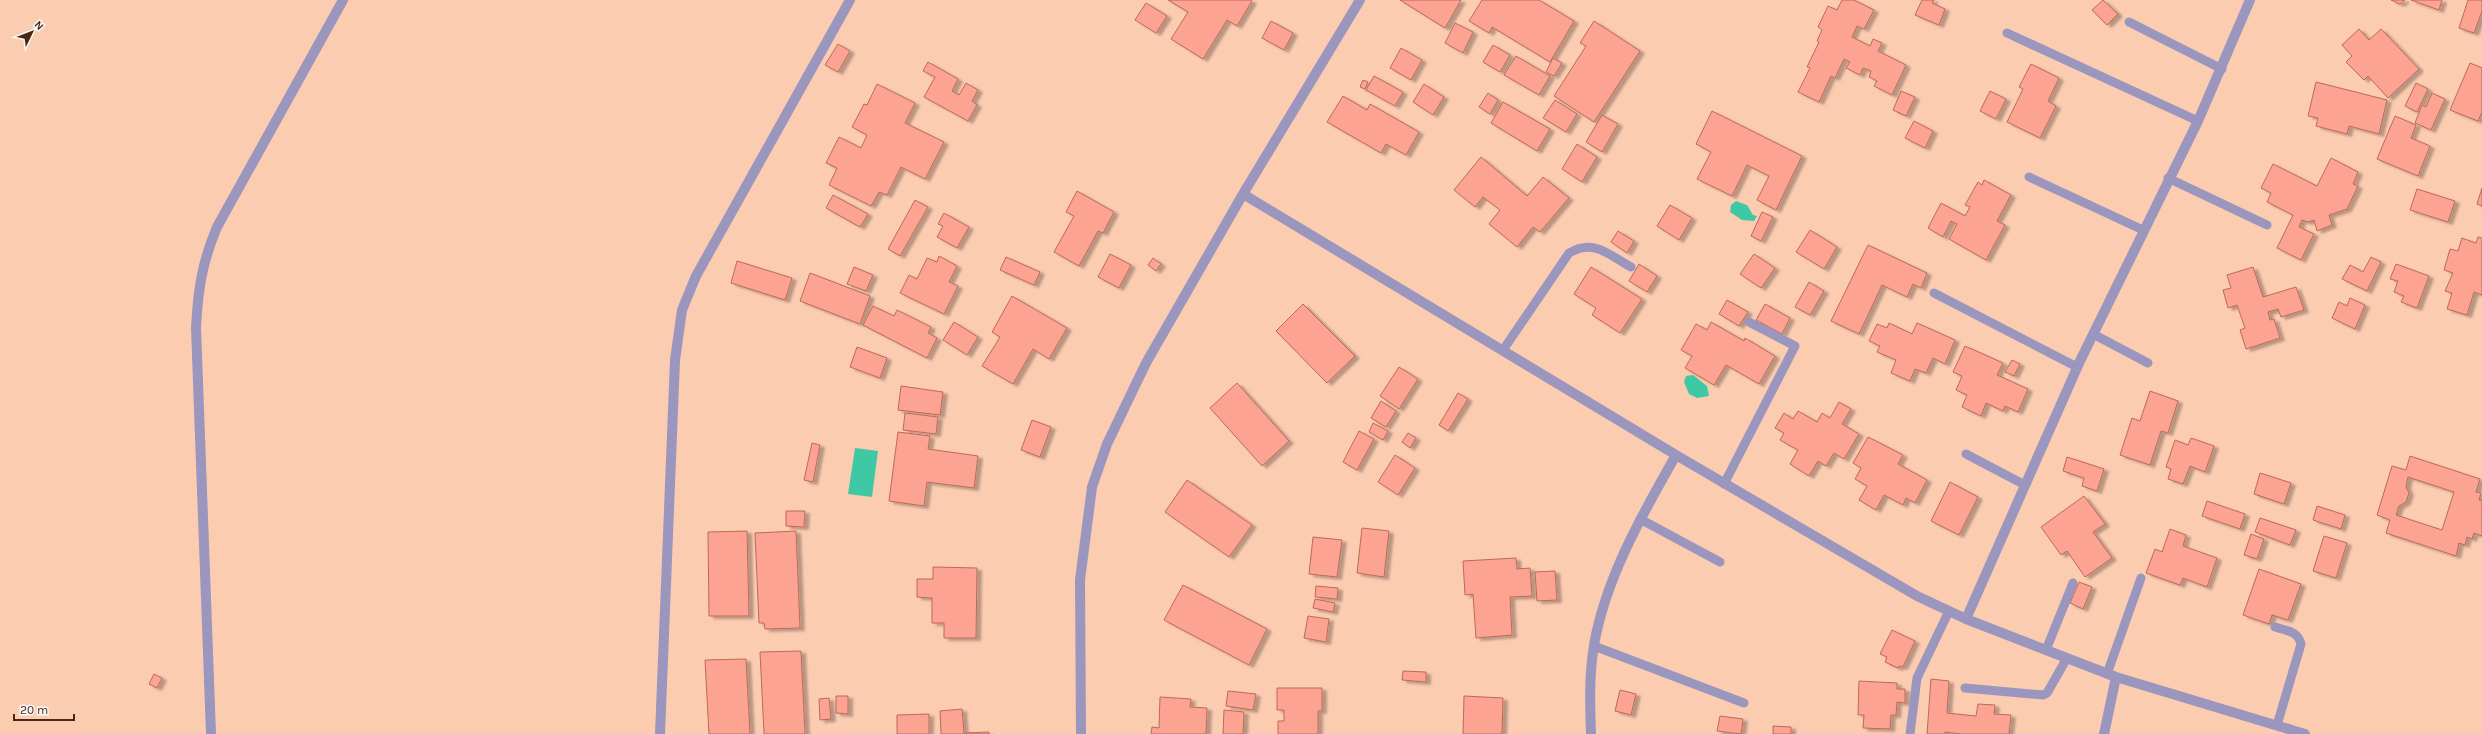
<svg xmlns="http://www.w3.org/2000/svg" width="2482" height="734" font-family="Karla,sans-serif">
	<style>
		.water { fill: #3ec8a3 }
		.building { fill: #fca392; stroke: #bc695a; fill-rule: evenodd; filter: url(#shadow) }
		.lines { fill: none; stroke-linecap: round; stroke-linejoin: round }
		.service { stroke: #9b96be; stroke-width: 9 }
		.minor { stroke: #9b96be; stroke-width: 10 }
	</style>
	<defs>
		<filter id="shadow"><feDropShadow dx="4.5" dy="2.5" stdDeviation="1" flood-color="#0004"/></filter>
	</defs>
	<rect width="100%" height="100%" fill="#fcccb1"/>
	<path class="water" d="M1736,201l11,4 6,10 4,1 -3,5 -12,-1 -12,-8 1,-7z
		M1693,375l14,11 2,10 -12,2 -8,-4 -5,-12 2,-6z
		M855,448l23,3 -6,46 -24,-3z"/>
	<path class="building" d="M1168,0h82l2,1 -15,25 -10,-6 -24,39 -32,-20 17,-27z
		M1400,0h61l-16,28z
		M1482,0h57l35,21 -24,41 -58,-35 -3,6 -20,-12z
		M1842,0h12l20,10 -10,19 -7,-3 -5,11 18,9 3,-7 9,4 -4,8 28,14 -14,30 -18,-9 3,-5 -8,-4 2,-6 -8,-3 -3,7 -14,-7 4,-6 -6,-3 -9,19 -4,-2 -12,26 -21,-10 12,-24 -3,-1 12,-25 -2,-1 5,-11 -4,-3 10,-21 9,4z
		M1922,0h12l-2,3 13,6 -6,16 -24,-10z
		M2103,0l15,14 -11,11 -15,-15z
		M2391,0h14l-5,4z
		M2411,0h31l-3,10z
		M2468,0h14v11l-8,22 -15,-5z
		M1146,3l21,13 -11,17 -21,-13z
		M1271,21l22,12 -9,17 -22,-12z
		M1594,21l46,30 -46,71 -40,-26 32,-50 -6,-3z
		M1455,23l18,9 -10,21 -18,-10z
		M2359,29l10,11 12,-11 38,40 -31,29 -20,-22 -4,4 -18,-18 6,-6 -10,-11z
		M838,44l12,7 -12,21 -13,-7z
		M1493,45l17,10 -10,17 -17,-10z
		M1401,48l21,12 -11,20 -21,-12z
		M1516,56l34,20 -11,19 -35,-20z
		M1553,58l9,5 -8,13 -8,-4z
		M928,62l30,17 -6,12 7,4 7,-12 12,7 -6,11 5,4 -9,16 -44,-24 11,-20 -12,-6z
		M2470,63l12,5v44l-4,9 -28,-11z
		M2031,64l28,14 -11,23 8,5 -16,32 -33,-16 16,-33 -4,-2z
		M1374,76l29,16 -8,14 -29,-16z
		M1363,80l5,2 -3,7 -5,-2z
		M2316,82l71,18 -8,34 -30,-8 -2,8 -31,-8 2,-8 -10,-2z
		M2416,83l12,6 -11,23 -12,-6z
		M877,84l38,19 -10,20 39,19 -19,37 -24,-12 -14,28 -8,-3 -8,14 -42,-21 8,-17 -11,-5 13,-26 22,11 6,-13 -15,-8 12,-23 3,1z
		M1424,84l20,13 -11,18 -20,-13z
		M1901,91l14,6 -9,19 -13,-6z
		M1990,91l16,8 -10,20 -16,-8z
		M1488,93l10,7 -8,14 -11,-7z
		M2432,93l13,6 -14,31 -16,-7 7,-18 4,2z
		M1343,96l24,14 3,-6 49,28 -13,23 -20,-11 -5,9 -54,-31z
		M1555,100l22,14 -11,18 -23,-14z
		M1503,102l47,27 -13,22 -46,-28z
		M1712,111l90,45 -26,54 -19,-10 12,-24 -22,-11 -15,31 -35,-17 14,-27 -15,-8z
		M1602,115l16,9 -16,28 -16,-10z
		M2395,116l21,9 -5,13 19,8 -12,30 -41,-17z
		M1914,121l19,10 -8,17 -20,-10z
		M1577,144l20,13 -15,25 -20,-13z
		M1481,157l46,39 16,-19 26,21 -29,34 -7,-5 -16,20 -28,-23 11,-14 -17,-13 -8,10 -21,-17z
		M2331,158l27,14 -5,12 5,2 -11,23 -18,6 3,10 -15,6 -3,-11 -6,2 -6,-2 -3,7 15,7 -13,26 -24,-12 16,-33 -26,-13 4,-9 -10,-5 12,-24 44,22z
		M1984,180l27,15 -14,26 8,4 -19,35 -37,-21 8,-15 -6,-3 -8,16 -15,-9 13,-25 24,13 5,-9 -5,-2 13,-23 4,3z
		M2482,188v18l-5,-2z
		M2417,189l38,12 -7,21 -38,-12z
		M1077,191l37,21 -11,21 -5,-2 -19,35 -25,-14 20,-36 -8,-4z
		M833,195l35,19 -8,13 -34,-19z
		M915,200l13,7 -28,49 -12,-7z
		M1670,205l22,13 -13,22 -22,-14z
		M1762,212l11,5 -12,24 -10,-5z
		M944,213l25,14 -12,21 -20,-11 6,-11 -5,-2z
		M1810,230l27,17 -13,22 -28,-17z
		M1618,231l16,10 -7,12 -16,-11z
		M2478,237l4,1v57l-8,-3 -7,23 -20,-6 5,-16 -7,-2 8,-18 -9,-3 6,-21 8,2 4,-13 14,5z
		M1868,245l59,28 -6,15 -8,-4 -6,13 -25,-12 -23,49 -28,-13z
		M1110,254l21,11 -12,23 -21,-11z
		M1754,254l21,14 -14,20 -21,-14z
		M939,256l18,10 -8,16 9,4 -14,28 -44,-21 9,-18 8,4 10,-21 10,4z
		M1006,257l34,15 -6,13 -34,-15z
		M2371,257l10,5 -14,29 -25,-12 8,-14 13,7z
		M1153,258l8,6 -5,7 -8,-6z
		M737,261l55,17 -7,22 -54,-17z
		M1639,264l18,12 -10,16 -18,-11z
		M2396,264l33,12 -12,32 -16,-6 3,-6 -10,-4 4,-11 -8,-2z
		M854,267l19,8 -7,16 -19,-7z
		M1591,267l51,32 -22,34 -28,-18 4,-7 -22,-14z
		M2253,267l10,30 33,-10 8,23 -23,7 -3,-8 -10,3 2,8 4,-1 6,19 -34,11 -6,-19 5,-2 -8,-23 -9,3 -5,-18 8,-2 -4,-13z
		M810,273l60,23 -10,28 -60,-23z
		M1809,282l15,9 -14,24 -15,-8z
		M1012,296l55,32 -18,31 -16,-10 -20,35 -31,-18 18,-29 -8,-5z
		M2350,298l15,7 -10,24 -23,-11 7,-16 8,4z
		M1727,300l21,12 -9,14 -20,-12z
		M1303,304l52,52 -28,27 -51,-52z
		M1765,304l25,14 -8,16 -26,-14z
		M873,306l21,10 3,-6 34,17 -3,6 9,5 -10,20 -64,-33z
		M954,322l24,15 -11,18 -24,-15z
		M1711,322l33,19 1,-3 30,18 -16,28 -33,-19 -12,20 -29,-17 7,-12 -11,-6 15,-26 11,6z
		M1889,323l23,11 5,-11 38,17 -10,24 -12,-6 -7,15 -11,-4 -5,12 -19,-8 5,-13 -19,-8 3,-6 -11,-5 8,-17 10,4z
		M1965,346l38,17 -6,12 31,14 -10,23 -13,-6 -2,5 -17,-8 -5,13 -19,-9 5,-12 -11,-5 6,-14 -9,-4z
		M857,347l30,11 -7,20 -30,-11z
		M2012,360l8,4 -6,12 -9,-4z
		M1399,367l19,12 -19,30 -19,-13z
		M1237,383l52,58 -27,25 -52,-58z
		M901,386l42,6 -3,23 -42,-5z
		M2150,391l28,10 -10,32 -7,-2 -11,34 -30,-10 12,-37 8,3z
		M1458,393l10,6 -20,32 -9,-6z
		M1381,401l15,10 -10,16 -15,-9z
		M1839,402l12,7 -9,15 17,10 -15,25 -10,-6 -8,13 -8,-5 -9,15 -19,-12 8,-14 -18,-10 4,-7 -9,-5 9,-15 9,6 5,-8 19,11 5,-9 8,5z
		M905,413l33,4 -2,17 -33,-4z
		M1032,420l19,7 -11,30 -19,-7z
		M1373,423l15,8 -5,9 -14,-8z
		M1359,431l15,8 -17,31 -14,-8z
		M898,432l32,4 -2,13 50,7 -4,32 -47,-6 -3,24 -35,-5z
		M1408,433l8,5 -6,10 -8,-6z
		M1868,437l35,18 -5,9 29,16 -12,23 -9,-5 -3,7 -19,-10 -8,15 -17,-10 8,-14 -12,-7 6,-11 -8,-5z
		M2191,438l23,8 -9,26 -15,-6 -7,18 -15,-5 3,-10 -5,-2 9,-27 13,5z
		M812,443l8,2 -7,37 -9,-2z
		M1395,455l20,13 -17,27 -20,-13z
		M2410,456l70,23 -4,13 5,1 -2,7 3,1v35l-8,-3 -2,6 -5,-2 -2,8 -6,-2 -3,13 -70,-23 4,-13 -13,-5 15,-49 14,4zM2408,477l46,15 -12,38 -46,-15 3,-9 7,-4 3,-9 -3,-6z
		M2067,457l37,12 -7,22 -15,-5 2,-8 -21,-7z
		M2260,473l31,10 -7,21 -30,-10z
		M1187,480l65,45 -23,32 -64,-45z
		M1950,482l28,15 -19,38 -28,-14z
		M2084,496l21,28 -12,8 19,26 -27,19 -18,-26 -6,4 -20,-28z
		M2207,501l38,13 -5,15 -38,-13z
		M2317,506l28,9 -4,14 -28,-9z
		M786,511h19l-1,16 -18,-1z
		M2260,518l36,12 -6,15 -35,-13z
		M1362,528l27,3 -5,46 -27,-4z
		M2170,529l16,6 -3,11 34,12 -10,29 -24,-9 -3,7 -34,-12 9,-24 7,3z
		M747,531l2,85h-40l-1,-84z
		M796,531l4,97 -35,1 -1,-6h-5l-4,-90z
		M2251,534l13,5 -7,20 -13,-4z
		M2324,536l23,7 -11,35 -23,-7z
		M1313,537l29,3 -5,37 -28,-3z
		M1516,558l1,11 13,-1 2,28 -22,1 2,38 -36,3 -3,-44 -8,1 -2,-34z
		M933,567l44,1 -1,70h-32v-15h-12v-25l-15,-1v-18h16z
		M2259,569l42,15 -13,36 -16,-5 -3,9 -26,-9z
		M1555,571l2,29 -20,1 -2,-29z
		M2079,582l13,5 -9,22 -13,-6z
		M1183,585l84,44 -18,36 -85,-45z
		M1316,586l22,2 -1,11 -22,-2z
		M1315,599l20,4 -2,9 -20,-4z
		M1308,616l21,3 -3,23 -22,-4z
		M1892,630l23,11 -12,26 -4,-1 -1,2 -13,-6 2,-5 -7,-3z
		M801,651l4,83h-41l-4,-82z
		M746,659l4,75h-41l-4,-74z
		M1403,671l23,1v10l-24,-2z
		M154,674l8,4 -5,10 -8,-4z
		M1931,679l18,2 -2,32 29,3 2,-12 17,1 -1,9 17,1 -2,19h-49l-15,-2v2h-18z
		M1859,681l38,2v6h8v14l-8,-1 -1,13h-5l-1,14 -27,-1 1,-13h-6z
		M1277,688h45v23h-4v23h-40v-13h6v-11h-7z
		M1620,690l16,4 -5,21 -16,-4z
		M1228,691l28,3 -3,16 -27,-4z
		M836,696h12v18l-12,-1z
		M1464,696l39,2 -1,36h-39z
		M1160,697l31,2 -1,8 17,1 -1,26h-55l1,-7 7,1z
		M829,698l2,21 -11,1 -1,-21z
		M962,709l2,24 25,-1v2h-48l-1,-23z
		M1224,710l20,2 -1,22h-20z
		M929,714v20h-32v-19z
		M1720,716l23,3 -2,15 -24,-3z
		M1773,726l18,1v7h-18z"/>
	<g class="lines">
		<path class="service" d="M2129,22l93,47
			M2007,33l191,88
			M2029,177l114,53
			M2168,178l99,47
			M1934,293l143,74
			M2093,334l55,29
			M1503,350l66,-97c25,-15 40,2 62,14
			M1966,454l59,31
			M1724,484l71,-138 -46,-24
			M1640,519l80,43
			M2275,627c12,4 23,4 26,17l-24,81
			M1594,646l150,57
			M2046,650l27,-67
			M2107,674l34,-96
			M1965,688l78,7 4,-2 20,-35
			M1910,734l7,-56 32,-67"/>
		<path class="minor" d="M1243,194l433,261 241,141 49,23 150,58 189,57
			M1966,619l114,-258 118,-240 52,-121
			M211,734l-15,-406c2,-39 6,-65 21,-101l126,-227
			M660,734l15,-374 7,-50 14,-34 154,-276
			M1081,734l-1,-154 12,-93 15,-43 39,-81 97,-169 117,-194
			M1591,734c-1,-29 -2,-59 3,-89 12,-68 48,-130 82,-190
			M2104,734l12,-57"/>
	</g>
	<g transform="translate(32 32) rotate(47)" stroke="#f9f9f9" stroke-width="3" paint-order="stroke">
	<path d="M0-3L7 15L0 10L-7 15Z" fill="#462815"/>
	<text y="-6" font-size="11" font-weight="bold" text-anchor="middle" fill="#462815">N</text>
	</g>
	<path d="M14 714v6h60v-6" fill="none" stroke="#462815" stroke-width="2"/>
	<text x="20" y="714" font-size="12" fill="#462815" stroke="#f9f9f9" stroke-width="3" paint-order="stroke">20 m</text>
</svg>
